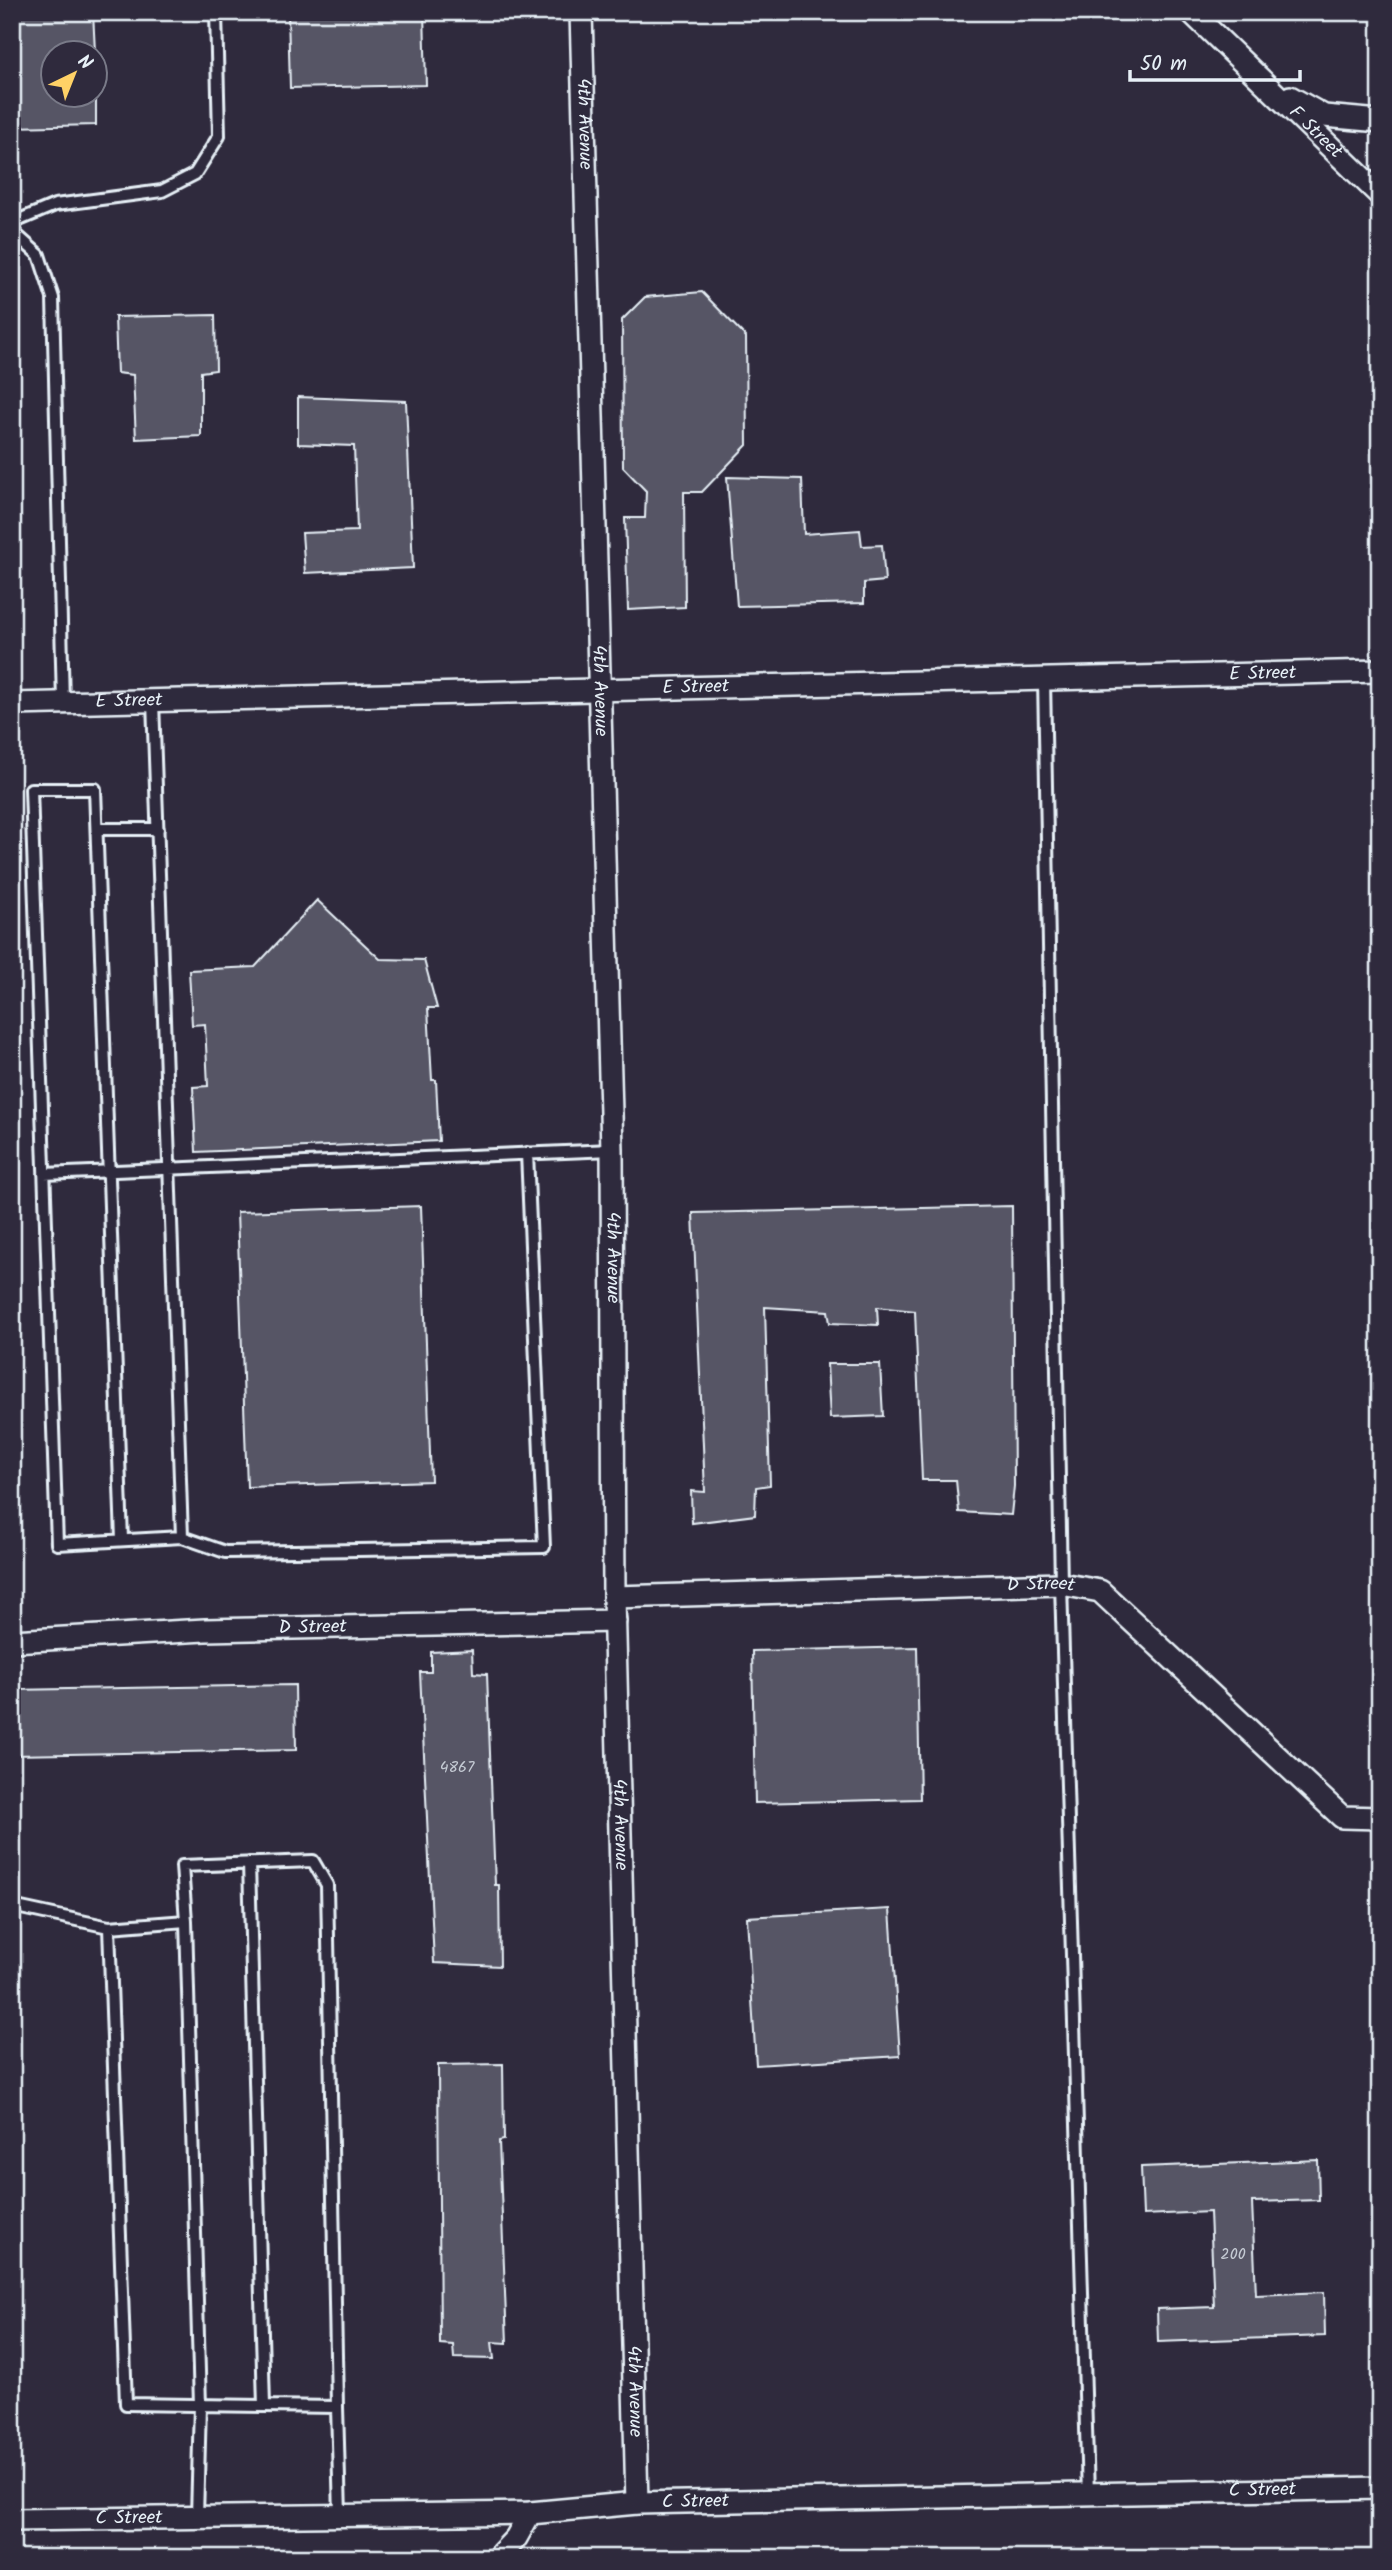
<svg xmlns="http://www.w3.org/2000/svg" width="1392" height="2570" font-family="Kalam,sans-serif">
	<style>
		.building { fill: #575565; stroke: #e8f1f8; stroke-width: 2 }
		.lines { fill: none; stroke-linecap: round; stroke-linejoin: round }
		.service-casing { stroke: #e8f1f8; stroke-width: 16 }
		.minor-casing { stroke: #e8f1f8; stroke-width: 26 }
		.service { stroke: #2f2a3d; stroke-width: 10 }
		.minor { stroke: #2f2a3d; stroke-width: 21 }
		.labels { text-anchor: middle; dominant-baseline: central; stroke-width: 5; stroke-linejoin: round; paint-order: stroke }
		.number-label { font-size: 16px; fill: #c4cad3 }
		.street-label { font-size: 19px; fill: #e8f1f8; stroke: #2f2a3d }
	</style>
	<rect width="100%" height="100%" fill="#2f2a3d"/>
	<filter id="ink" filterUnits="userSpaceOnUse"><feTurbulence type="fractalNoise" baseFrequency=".0143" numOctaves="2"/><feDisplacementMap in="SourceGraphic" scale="14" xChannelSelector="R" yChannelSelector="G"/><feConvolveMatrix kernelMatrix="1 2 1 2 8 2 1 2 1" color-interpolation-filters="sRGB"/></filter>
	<g filter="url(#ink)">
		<path class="building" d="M12,12h81l2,40h-43v42h44v31l-84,2z
			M288,12h136l2,73 -136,3z
			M702,292l44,45 1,108 -45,47h-18l1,115 -57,3 -3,-92h20l1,-27 -23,-24 -1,-147 23,-23z
			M215,315l1,55 -15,2v64l-65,3 -3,-64 -16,-2 -2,-56z
			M298,397l108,4 7,167 -108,5 -3,-40 55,-2 -3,-85 -56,-2z
			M727,477l75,2 2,55 56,-4 2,16 20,-1 3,36 -21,2v20l-127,3z
			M317,900l63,59 44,1 13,48h-9l4,72h4l3,61 -243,11 -3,-65 15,-1 -3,-62 -13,1 -3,-55 66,-3z
			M421,1206l10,275 -184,6 -10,-275z
			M1012,1206l2,280 -3,29 -52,-3 -3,-32h-34l-7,-169 -38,-4 1,18 -48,-2 -2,-12 -63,-4 5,178 -14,2 -1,28 -63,8 -1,-32 14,1 -12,-279z
			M827,1364h53l3,52 -53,2z
			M917,1647l3,152 -165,4 -3,-152z
			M472,1650l1,23 14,1 8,211h4l1,81 -66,-3 -14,-291h11v-20z
			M295,1685l1,65 -284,5v-65z
			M890,1909l10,147 -144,9 -9,-148z
			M503,2064l1,76 -5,1 8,202 -15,-1 2,17 -40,-1 -1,-13 -13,-1 -2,-279z
			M1318,2160l1,40 -67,2 4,93 68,-3 1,44 -167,6 -1,-33 57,-2 -4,-95 -67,3 -2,-48z"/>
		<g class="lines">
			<g class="service-casing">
				<path id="service" d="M12,223l43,-18 107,-14 33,-17 24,-38 -3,-124
					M12,231l27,24 14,43 10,405
					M1044,679l17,905 27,911
					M97,829h61
					M44,1174l568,-24
					M182,1537l43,15 319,-5 -17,-394
					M122,1540l-27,-751h-64l26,755 125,-7 -29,-836
					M249,1863l15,543
					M12,1906l97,21 77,-6 -4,-55 131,-5 14,24 10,522 -211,-3 -17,-477
					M186,1921l14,484 -3,112
					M337,2407l3,108"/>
			</g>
			<g class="minor-casing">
				<g id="minor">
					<path id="s1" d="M581,12l31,1138 2,447 23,906"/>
					<path id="s2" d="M1191,12l189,183"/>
					<path d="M1290,97l34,19 56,5"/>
					<path id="s3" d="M12,704l1368,-33"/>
					<path id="s4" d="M614,1597l447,-13 39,7 242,226 38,1"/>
					<path id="s5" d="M12,1641l193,-11 410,-9"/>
					<path id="s6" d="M12,2520l518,-7 107,-10 743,-15"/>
					<path d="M497,2558l19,-20 14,-25"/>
				</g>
			</g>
			<use href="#service" class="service"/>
			<use href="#minor" class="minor"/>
		</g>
	</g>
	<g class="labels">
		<g class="number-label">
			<text x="457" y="1767">4867</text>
			<text x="1233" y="2254">200</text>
		</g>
		<g class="street-label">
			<text stroke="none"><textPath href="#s1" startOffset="112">4th Avenue</textPath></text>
			<text stroke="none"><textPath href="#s2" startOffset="173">F Street</textPath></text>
			<text stroke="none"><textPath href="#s3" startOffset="1251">E Street</textPath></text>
			<text stroke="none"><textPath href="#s3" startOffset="684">E Street</textPath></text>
			<text stroke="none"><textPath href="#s1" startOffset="679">4th Avenue</textPath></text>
			<text stroke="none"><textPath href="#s3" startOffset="117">E Street</textPath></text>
			<text stroke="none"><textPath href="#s1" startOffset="1246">4th Avenue</textPath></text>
			<text stroke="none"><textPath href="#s4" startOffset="427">D Street</textPath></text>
			<text stroke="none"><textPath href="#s5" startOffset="301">D Street</textPath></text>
			<text stroke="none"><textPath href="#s1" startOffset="1813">4th Avenue</textPath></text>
			<text stroke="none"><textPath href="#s1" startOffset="2380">4th Avenue</textPath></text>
			<text stroke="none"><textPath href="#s6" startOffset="1251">C Street</textPath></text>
			<text stroke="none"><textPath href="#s6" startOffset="684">C Street</textPath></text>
			<text stroke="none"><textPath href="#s6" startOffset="117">C Street</textPath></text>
		</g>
	</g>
	<rect width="1392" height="2570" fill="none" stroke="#2f2a3d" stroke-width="42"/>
	<rect x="21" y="21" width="1350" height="2528" fill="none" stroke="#e8f1f8" stroke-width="2.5" filter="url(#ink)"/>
	<g transform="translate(74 74) rotate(43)"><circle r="33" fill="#2f2a3d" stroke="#797a88" stroke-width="2"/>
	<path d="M0-5L12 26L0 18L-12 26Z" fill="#ffd166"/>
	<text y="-10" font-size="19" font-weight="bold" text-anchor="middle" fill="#e8f1f8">N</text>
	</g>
	<path d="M1130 70v10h170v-10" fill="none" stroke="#e8f1f8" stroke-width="3.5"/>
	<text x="1140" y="70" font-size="21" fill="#e8f1f8" stroke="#2f2a3d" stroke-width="5" paint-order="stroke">50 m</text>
</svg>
